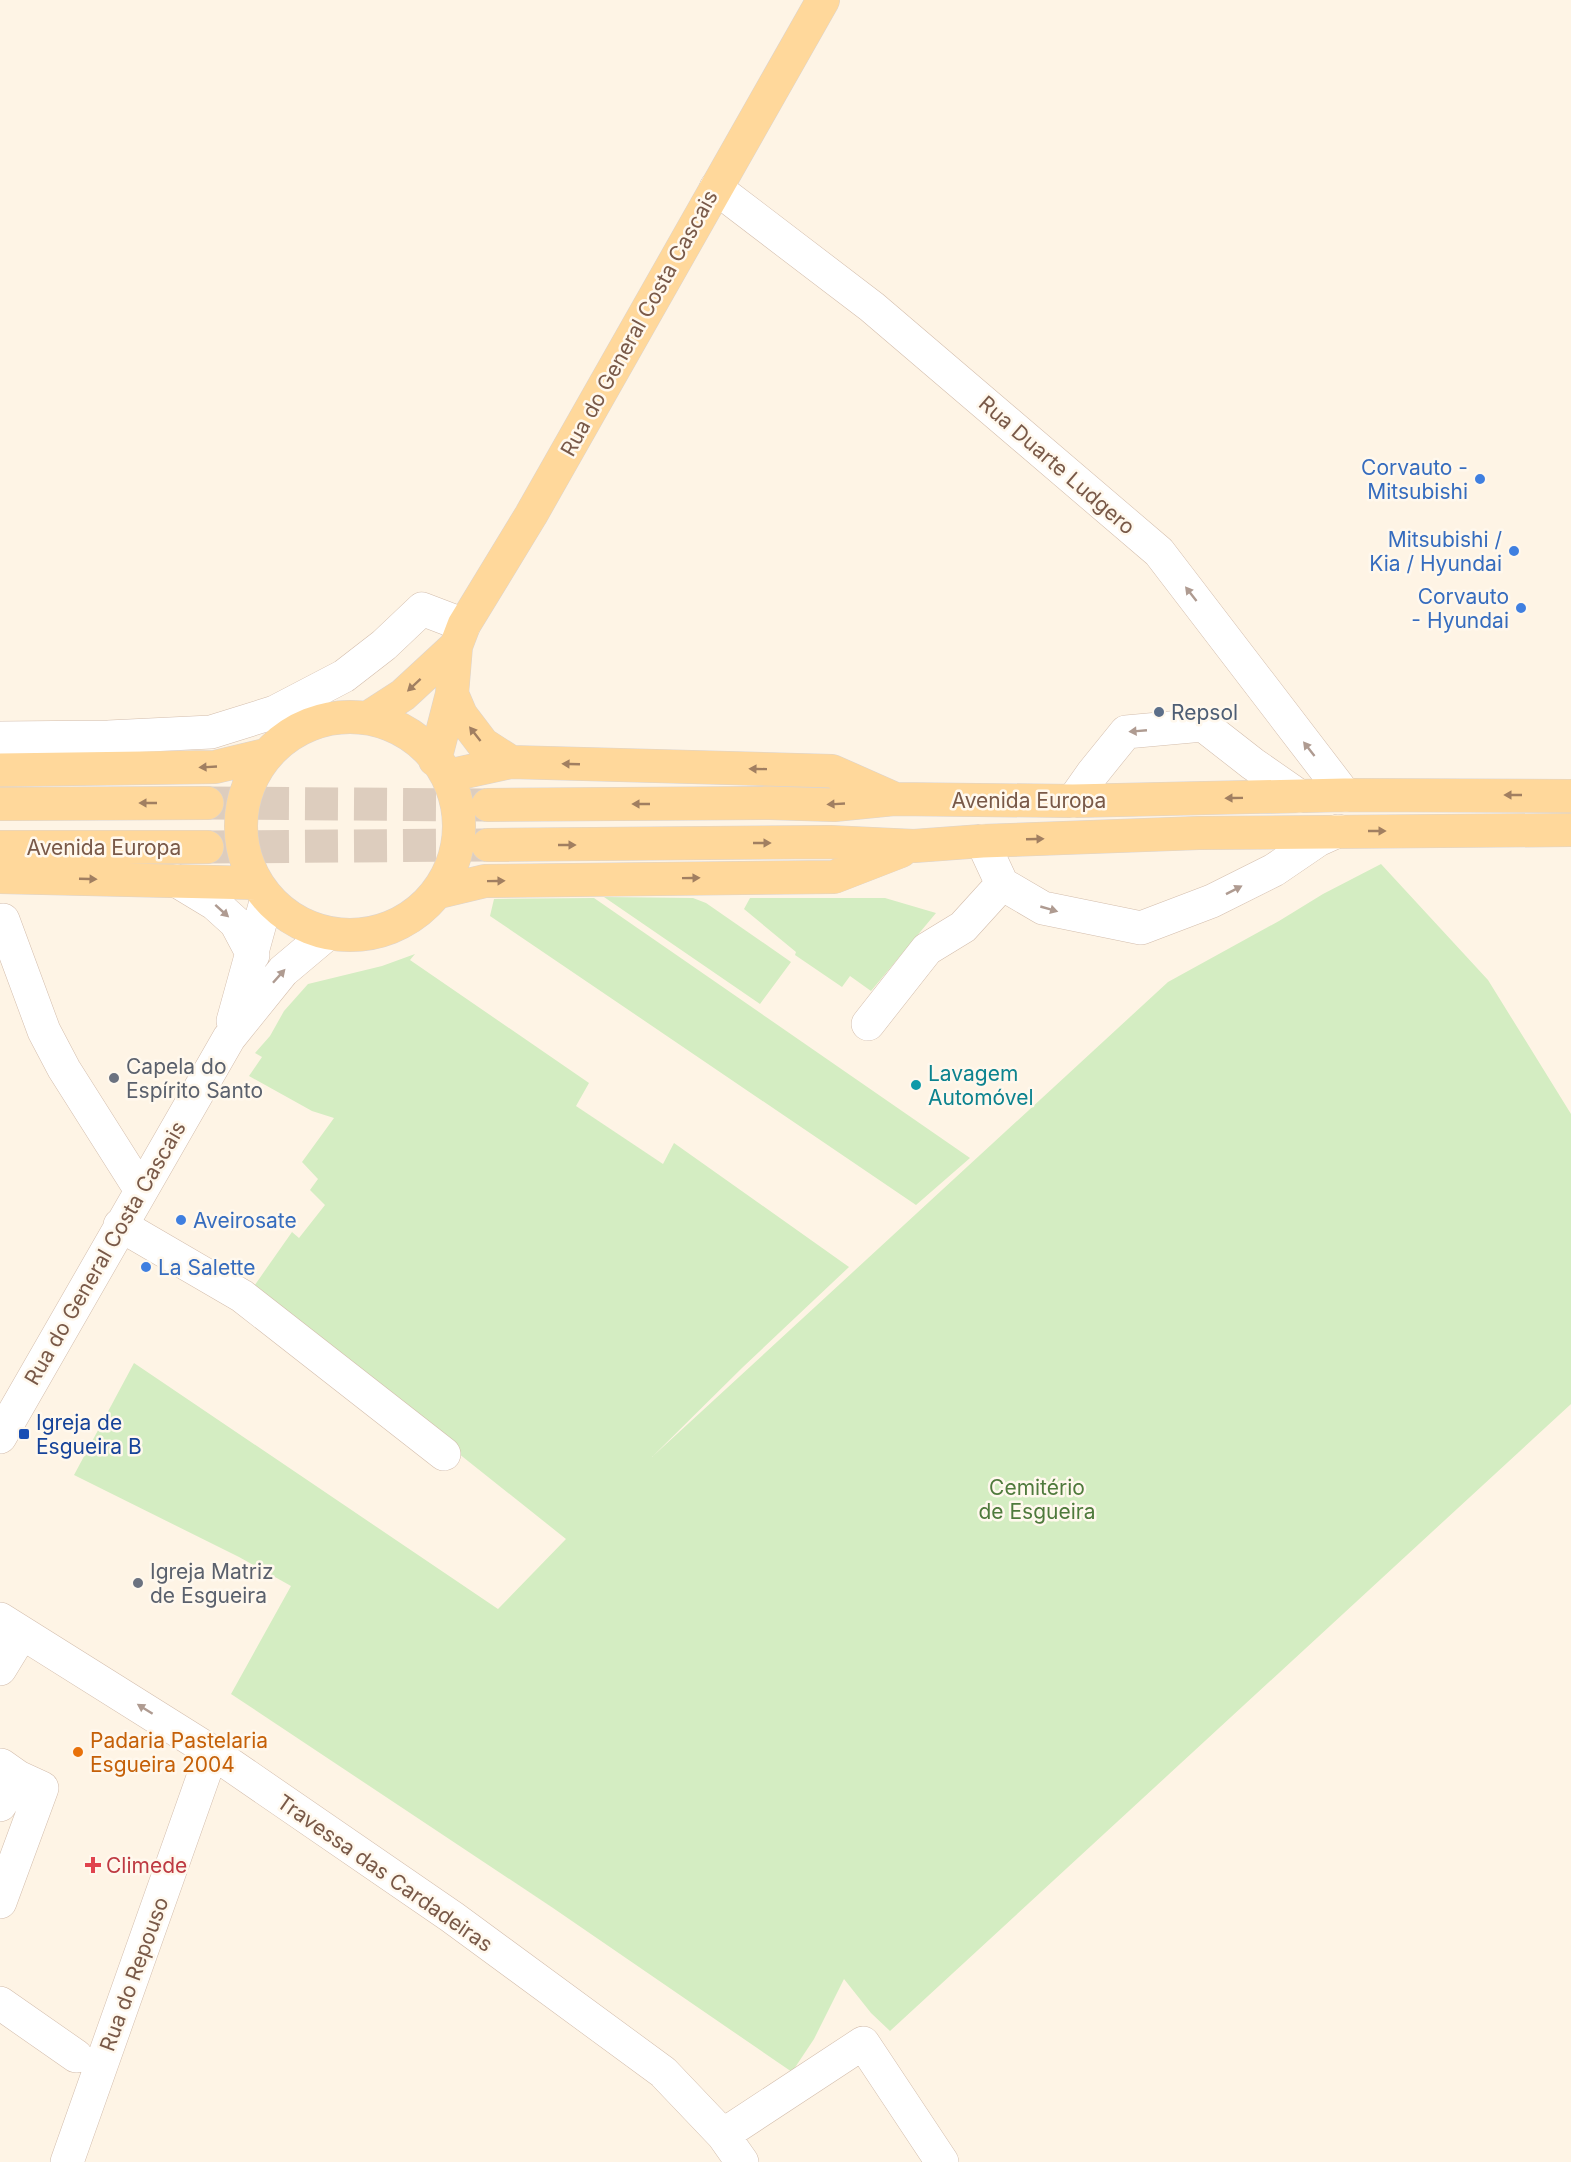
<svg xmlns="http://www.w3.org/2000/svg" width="1571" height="2162" font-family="Inter,sans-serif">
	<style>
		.green { fill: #d4edc2 }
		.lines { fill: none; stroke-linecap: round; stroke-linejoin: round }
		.major-tunnel { stroke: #ddcdbe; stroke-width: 33; stroke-dasharray: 33 16; stroke-linecap: butt }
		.minor-casing { stroke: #d3bdac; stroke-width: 34 }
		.major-casing { stroke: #dcd4cf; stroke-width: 34 }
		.minor { stroke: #fff; stroke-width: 33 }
		.major { stroke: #ffd89b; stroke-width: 33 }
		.oneway { fill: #af9b91 }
		.oneway2 { fill: #a17f61 }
		.shop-dot { fill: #3f7fe0; stroke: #fff8ed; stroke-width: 2 }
		.service-dot { fill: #5c6f8a; stroke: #fff8ed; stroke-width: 2 }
		.worship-dot { fill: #6b7280; stroke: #fff8ed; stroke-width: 2 }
		.culture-dot { fill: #0f9aa8; stroke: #fff8ed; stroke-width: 2 }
		.transit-dot { fill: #1a4fb4; stroke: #fff8ed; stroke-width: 2 }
		.food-dot { fill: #e8710a; stroke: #fff8ed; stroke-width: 2 }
		.health-dot { fill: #e0444e; stroke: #fff8ed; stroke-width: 2 }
		.labels { text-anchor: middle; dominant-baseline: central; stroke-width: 5; stroke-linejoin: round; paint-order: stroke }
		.street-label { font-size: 21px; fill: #795948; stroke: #fff8ed }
		.shop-label { font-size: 21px; fill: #366cbe; stroke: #fff8ed; text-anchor: end }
		.service-label { font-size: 21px; fill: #4e5e75; stroke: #fff8ed; text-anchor: start }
		.worship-label { font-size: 21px; fill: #5b616d; stroke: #fff8ed; text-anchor: start }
		.culture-label { font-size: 21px; fill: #0d838f; stroke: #fff8ed; text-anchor: start }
		.transit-label { font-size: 21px; fill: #164399; stroke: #fff8ed; text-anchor: start }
		.park-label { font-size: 21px; fill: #4f7a3c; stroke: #fff8ed }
		.food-label { font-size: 21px; fill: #c56008; stroke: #fff8ed; text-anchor: start }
		.health-label { font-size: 21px; fill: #be3a42; stroke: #fff8ed; text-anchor: start }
	</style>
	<rect width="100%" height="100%" fill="#fef4e5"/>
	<path class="green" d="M1381,864l107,116 83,134v290l-681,627 -19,-18 -27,-34 -30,60 -22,33 -239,-164 -322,-214 60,-108 -52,-29 -165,-82 60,-112 364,246 68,-70 -314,-250 40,-57 7,6 26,-33 -15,-15 8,-11 -16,-17 32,-44 -22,-7 -63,-35 13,-19 -7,-4 15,-17 14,-25 24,-27 74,-18 33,-12 -5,6 179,123 -13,23 87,58 11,-21 175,124 -106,100 -91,90 516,-475 111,-61 44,-27z
		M604,897l89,1 13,5 85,59 -31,42z
		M594,898l376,260 -54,47 -426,-289 4,-17z
		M750,898h135l51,15 -65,78 -21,-15 -8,11 -47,-32 1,-3 -52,-43z"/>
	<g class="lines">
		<path class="major-tunnel" d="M207,803l281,2
			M207,847l281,-2"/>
		<g class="minor-casing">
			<path id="minor" d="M716,188l156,119 287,245 186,243
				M0,738l108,-1 103,-5 64,-20 69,-36 40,-31 38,-36 42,16
				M1073,801l19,-27 34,-42 77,-7 50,39 46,32
				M982,841l20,43 41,24 98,20 71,-27 62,-31 44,-30 20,-9
				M177,881l38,23 21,19 17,32
				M3,920l41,111 20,38 76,120
				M233,1021l34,-123
				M868,1024l59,-75 36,-22 39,-43
				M120,1225l122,71 202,158
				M0,1437l229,-399 54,-67 44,-37
				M0,1619l212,133 240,165 211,155 60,63 19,27
				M0,1669l22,-36
				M0,1805l18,-28 -17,-12
				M0,1902l42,-114 -24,-11
				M0,2003l76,53
				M723,2135l140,-92 79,119
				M67,2162l145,-410"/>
		</g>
		<g class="major-casing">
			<path id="major" d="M452,694l9,21 22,29 28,18
				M241 826a109 109 0 1 1 218 0a109 109 0 1 1-218 0Z
				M369,717l34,-22 53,-49
				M435,760l17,-66 4,-48 8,-21 67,-110 292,-515
				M0,770l215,-3 50,-12
				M447,776l64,-14 321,9 61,27
				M0,804l207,-1
				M488,805l282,-2 64,2 60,-6 179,2 272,-6 226,1
				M488,845l342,-3 84,4 68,-5 217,-8 372,-3
				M0,847h207
				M0,877l256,6
				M439,892l46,-11 349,-4 67,-26"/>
		</g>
		<use href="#minor" class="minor"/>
		<use href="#major" class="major"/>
	</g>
	<defs><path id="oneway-solid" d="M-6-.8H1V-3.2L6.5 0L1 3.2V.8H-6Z" transform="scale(1.5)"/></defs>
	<g class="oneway">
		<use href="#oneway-solid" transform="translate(1191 594) rotate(-128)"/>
		<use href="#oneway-solid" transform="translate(1138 731) rotate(175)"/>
		<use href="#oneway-solid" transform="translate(1309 749) rotate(-128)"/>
		<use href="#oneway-solid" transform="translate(1234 890) rotate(-27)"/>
		<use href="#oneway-solid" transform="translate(1049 909) rotate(16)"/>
		<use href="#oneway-solid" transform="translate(222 911) rotate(42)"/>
		<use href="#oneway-solid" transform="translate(279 976) rotate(-48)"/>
		<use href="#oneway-solid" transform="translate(145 1709) rotate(-148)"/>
	</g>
	<g class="oneway2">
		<use href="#oneway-solid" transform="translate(414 685) rotate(137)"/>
		<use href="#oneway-solid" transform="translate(475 734) rotate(-128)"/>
		<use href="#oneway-solid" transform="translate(571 764) rotate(-178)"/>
		<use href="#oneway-solid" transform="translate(208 767) rotate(177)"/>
		<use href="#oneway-solid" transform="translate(758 769) rotate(-179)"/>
		<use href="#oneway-solid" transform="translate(1513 795) rotate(-180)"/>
		<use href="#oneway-solid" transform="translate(1234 798) rotate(179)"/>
		<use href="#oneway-solid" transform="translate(148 803) rotate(180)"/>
		<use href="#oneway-solid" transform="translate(641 804) rotate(180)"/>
		<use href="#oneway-solid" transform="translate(836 804) rotate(177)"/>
		<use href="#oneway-solid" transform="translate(1377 831)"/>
		<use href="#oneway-solid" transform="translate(1035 839) rotate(-2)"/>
		<use href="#oneway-solid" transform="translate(762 843)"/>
		<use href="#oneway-solid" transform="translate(567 845)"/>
		<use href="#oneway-solid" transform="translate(691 878) rotate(-1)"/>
		<use href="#oneway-solid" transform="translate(88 879) rotate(2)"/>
		<use href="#oneway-solid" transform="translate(496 881) rotate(-1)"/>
	</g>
	<g class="shop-dot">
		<circle cx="1480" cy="479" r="6"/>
		<circle cx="1514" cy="551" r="6"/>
		<circle cx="1521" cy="608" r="6"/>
		<circle cx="181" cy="1220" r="6"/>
		<circle cx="146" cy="1267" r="6"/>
	</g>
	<circle class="service-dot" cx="1159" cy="712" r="6"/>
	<g class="worship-dot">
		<circle cx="114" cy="1078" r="6"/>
		<circle cx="138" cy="1583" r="6"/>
	</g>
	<circle class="culture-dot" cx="916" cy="1085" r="6"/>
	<rect class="transit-dot" x="18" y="1428" width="12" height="12" rx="3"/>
	<circle class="food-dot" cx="78" cy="1752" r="6"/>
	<path class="health-dot" d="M90 1856h6v6h6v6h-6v6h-6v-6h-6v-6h6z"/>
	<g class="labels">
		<g class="street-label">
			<text transform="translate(639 323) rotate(-61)">Rua do General Costa Cascais</text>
			<text transform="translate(1057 465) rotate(41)">Rua Duarte Ludgero</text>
			<text x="1029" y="800">Avenida Europa</text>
			<text x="104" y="847">Avenida Europa</text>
			<text transform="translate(105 1253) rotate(-60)">Rua do General Costa Cascais</text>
			<text transform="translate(385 1873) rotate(35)">Travessa das Cardadeiras</text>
			<text transform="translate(134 1974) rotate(-70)">Rua do Repouso</text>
		</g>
		<g class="shop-label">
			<text x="1468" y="467">Corvauto -<tspan x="1468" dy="24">Mitsubishi</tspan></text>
			<text x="1502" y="539">Mitsubishi /<tspan x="1502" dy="24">Kia / Hyundai</tspan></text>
			<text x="1509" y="596">Corvauto<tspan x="1509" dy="24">- Hyundai</tspan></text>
			<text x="193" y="1220" text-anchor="start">Aveirosate</text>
			<text x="158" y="1267" text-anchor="start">La Salette</text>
		</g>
		<g class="service-label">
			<text x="1171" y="712">Repsol</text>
		</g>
		<g class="worship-label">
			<text x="126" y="1066">Capela do<tspan x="126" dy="24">Espírito Santo</tspan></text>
			<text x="150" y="1571">Igreja Matriz<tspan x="150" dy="24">de Esgueira</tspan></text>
		</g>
		<g class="culture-label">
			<text x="928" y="1073">Lavagem<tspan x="928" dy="24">Automóvel</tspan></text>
		</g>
		<g class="transit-label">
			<text x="36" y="1422">Igreja de<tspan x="36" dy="24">Esgueira B</tspan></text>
		</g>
		<g class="park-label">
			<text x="1037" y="1487">Cemitério<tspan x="1037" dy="24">de Esgueira</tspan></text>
		</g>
		<g class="food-label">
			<text x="90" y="1740">Padaria Pastelaria<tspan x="90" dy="24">Esgueira 2004</tspan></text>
		</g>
		<g class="health-label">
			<text x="106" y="1865">Climede</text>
		</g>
	</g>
</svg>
